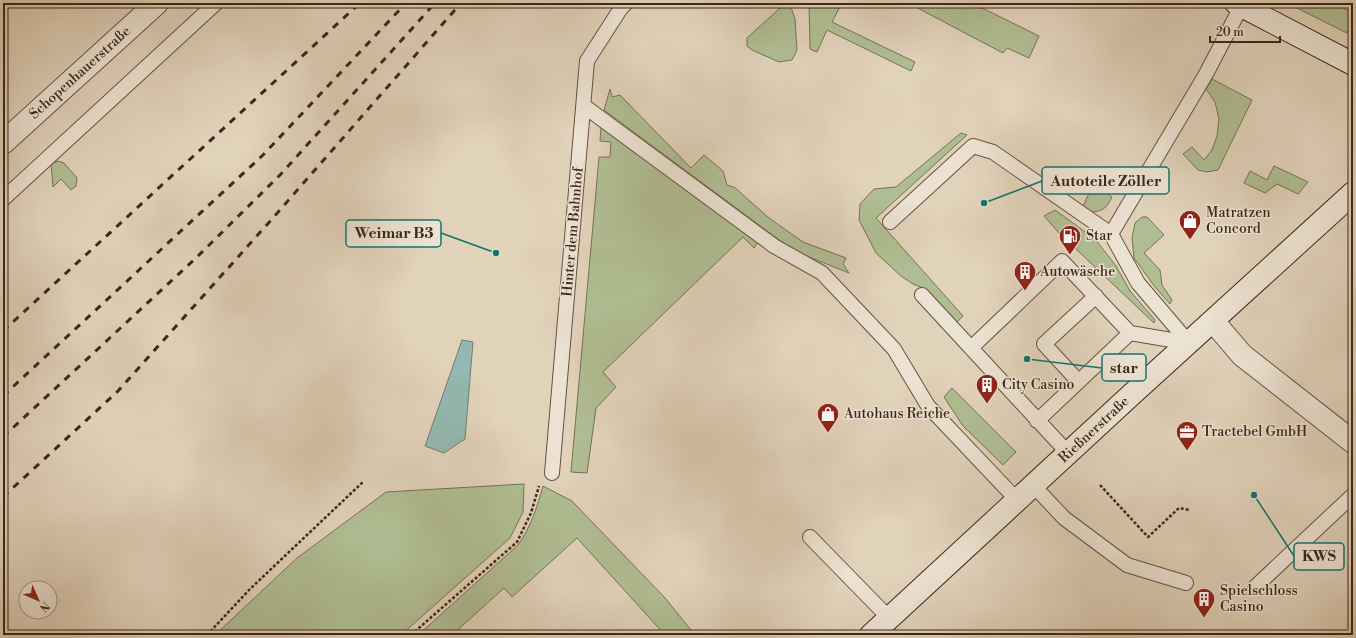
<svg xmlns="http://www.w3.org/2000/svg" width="1356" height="638" font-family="'Libre Bodoni',serif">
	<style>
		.green { fill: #b0bd92; stroke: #767255 }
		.water { fill: #94b8b0; stroke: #717e73 }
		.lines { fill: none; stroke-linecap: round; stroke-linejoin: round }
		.lane-casing { stroke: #665240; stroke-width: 16 }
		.street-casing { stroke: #665240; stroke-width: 24 }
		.secondary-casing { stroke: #3d2718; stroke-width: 24 }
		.path { stroke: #3d2718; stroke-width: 2.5; stroke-dasharray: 3 2; stroke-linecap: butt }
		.lane { stroke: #ece2d2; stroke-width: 14 }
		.street { stroke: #ece2d2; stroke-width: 22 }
		.secondary { stroke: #ece2d2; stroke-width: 22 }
		.rail { stroke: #3d2718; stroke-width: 3; stroke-dasharray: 7 7; stroke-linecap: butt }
		.labels { text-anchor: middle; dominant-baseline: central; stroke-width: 3; stroke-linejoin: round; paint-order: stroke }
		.street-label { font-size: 14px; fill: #3d2718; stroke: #ece2d2 }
		.poi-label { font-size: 14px; fill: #3d2718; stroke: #ece2d2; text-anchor: start }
		.leader { fill: none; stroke: #0f766e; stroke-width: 1.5 }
		.callout-dot { fill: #0f766e; stroke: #ece2d2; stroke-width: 1.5 }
		.callout { fill: #ece2d2; stroke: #0f766e; stroke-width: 1.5 }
		.callout-label { font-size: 15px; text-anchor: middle; font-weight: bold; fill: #3d2718 }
	</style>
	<rect width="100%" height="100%" fill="#e1d2ba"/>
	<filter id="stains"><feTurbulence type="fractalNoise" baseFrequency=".005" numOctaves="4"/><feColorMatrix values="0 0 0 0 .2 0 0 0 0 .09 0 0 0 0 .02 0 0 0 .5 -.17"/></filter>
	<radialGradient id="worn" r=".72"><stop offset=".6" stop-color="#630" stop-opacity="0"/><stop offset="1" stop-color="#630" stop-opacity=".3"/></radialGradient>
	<path class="green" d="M809,3h33l-10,19 83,40 -4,9 -84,-41 -10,22 -7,-3z
		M908,3h64l67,33 -10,22 -22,-10 -4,5z
		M1287,3h46l20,10v11l-6,9z
		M786,5l6,5 3,9 2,31 -5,10 -13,2 -27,-12 -5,-4v-8l33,-30z
		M1212,79l40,21 -34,70 -11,2 -9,-2 -15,-16 9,-7 12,13 8,-10 5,-14 2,-17 -4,-17 -9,-13z
		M610,89l2,8 8,-2 71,73 13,-13 19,16 4,14 7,2 35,31 34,24 43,16 -3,6 6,9 -55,-22 -190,-141z
		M601,127l157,115 -4,6 -11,-11 -140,135 13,15 -20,21 -9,65 -16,-1 28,-315h11l1,-15 -11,-1z
		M961,133l6,2 -91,83 87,98 -7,7 -31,-34 -12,-5 -12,-8 -25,-23 -17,-33 1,-16 14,-15 22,-2z
		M58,161l6,2 13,15 -1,8 -5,4 -10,-11 -8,8 -2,-24z
		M1274,166l34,16 -10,12 -21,-10 -12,9 -21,-10 6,-12 17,9z
		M1095,185l17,12c-5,11 -10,15 -22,15l-7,-6 8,-17z
		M1055,210l40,29 21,27 14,25 25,29 -1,3 -96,-91 -14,-16z
		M1142,217h5l17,18 -20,18 16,17 2,15 10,15 -2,4 -15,-17 -21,-29 -2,-20 3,-15z
		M952,388l64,64 -13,13 -40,-39 -19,-29z
		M524,484l-1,28 -13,26 -109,97h-186l82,-77 89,-66z
		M543,486l29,15 93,97 30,37h-7l-5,-5 -6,5h-12l-88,-97 -65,59 -8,-9 -52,47h-34l100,-90c13,-18 19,-38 25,-59z"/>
	<path class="water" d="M462,340l11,2 -8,97 -21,14 -19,-7z"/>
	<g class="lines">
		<g class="lane-casing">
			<path id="lane" d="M584,106l190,140 48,27 72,76 34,57 89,94
				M3,199l213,-196
				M890,222l83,-76 20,6 118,82
				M922,295l146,158
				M1189,343l-51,-60 -27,-49 95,-160 37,-71
				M971,348l91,-87 68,72 59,10
				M1078,381l-34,-37 52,-48
				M1037,421l93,-88
				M552,473l35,-412 34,-53 5,-5
				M1033,485l31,33 63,47 59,18
				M810,537l79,81
				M1255,587l98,-92"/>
		</g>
		<g class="street-casing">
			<path id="street" d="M3,143l154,-140
				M1213,321l29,34 111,87"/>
		</g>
		<g class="secondary-casing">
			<path id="secondary" d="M1236,3l117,61
				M871,635l260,-240 222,-202"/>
		</g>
		<path class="path" d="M1100,485l48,52 31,-29 11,2
			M207,635l43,-46 114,-108
			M411,635l106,-93 14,-29 8,-27"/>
		<use href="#lane" class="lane"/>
		<use href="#street" class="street"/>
		<use href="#secondary" class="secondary"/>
		<path class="rail" d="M3,331l357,-328
			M3,396l260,-241 143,-152
			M3,437l194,-180 84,-83 154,-171
			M3,497l115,-106 154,-172 189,-216"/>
	</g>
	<defs>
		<g id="shop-pin" transform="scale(1.15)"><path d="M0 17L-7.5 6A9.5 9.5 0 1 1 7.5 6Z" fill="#8f2418" stroke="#ece2d2"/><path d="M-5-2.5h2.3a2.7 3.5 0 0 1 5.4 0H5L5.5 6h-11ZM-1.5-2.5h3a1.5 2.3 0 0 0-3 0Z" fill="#fff"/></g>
		<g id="fuel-pin" transform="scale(1.15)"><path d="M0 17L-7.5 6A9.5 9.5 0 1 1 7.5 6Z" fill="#8f2418" stroke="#ece2d2"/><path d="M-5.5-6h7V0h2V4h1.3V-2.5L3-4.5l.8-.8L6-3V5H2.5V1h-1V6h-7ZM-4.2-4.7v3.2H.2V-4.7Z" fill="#fff"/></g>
		<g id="building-pin" transform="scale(1.15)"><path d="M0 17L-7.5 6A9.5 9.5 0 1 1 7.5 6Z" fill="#8f2418" stroke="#ece2d2"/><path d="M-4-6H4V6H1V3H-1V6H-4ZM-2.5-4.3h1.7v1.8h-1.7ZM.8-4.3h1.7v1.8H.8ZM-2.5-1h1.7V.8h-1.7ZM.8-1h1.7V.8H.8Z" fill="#fff"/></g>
		<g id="office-pin" transform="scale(1.15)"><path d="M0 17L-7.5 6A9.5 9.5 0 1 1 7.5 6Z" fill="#8f2418" stroke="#ece2d2"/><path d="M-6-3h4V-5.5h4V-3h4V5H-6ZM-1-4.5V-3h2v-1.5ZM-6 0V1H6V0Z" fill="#fff"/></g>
	</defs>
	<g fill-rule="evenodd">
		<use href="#shop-pin" x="1190" y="221"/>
		<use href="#fuel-pin" x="1070" y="236"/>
		<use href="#building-pin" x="1025" y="272"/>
		<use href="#building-pin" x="987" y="385"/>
		<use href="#shop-pin" x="828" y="414"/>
		<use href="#office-pin" x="1187" y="432"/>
		<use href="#building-pin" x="1204" y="599"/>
	</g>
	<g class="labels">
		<g class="street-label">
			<text transform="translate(80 73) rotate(-42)">Schopenhauerstraße</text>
			<text transform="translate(573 232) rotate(-85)">Hinter dem Bahnhof</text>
			<text transform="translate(1094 430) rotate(-43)">Rießnerstraße</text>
		</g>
		<g class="poi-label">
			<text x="1206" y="213">Matratzen<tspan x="1206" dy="16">Concord</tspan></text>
			<text x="1086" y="236">Star</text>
			<text x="1040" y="272">Autowäsche</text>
			<text x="1002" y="385">City Casino</text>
			<text x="844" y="414">Autohaus Reiche</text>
			<text x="1202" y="432">Tractebel GmbH</text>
			<text x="1220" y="591">Spielschloss<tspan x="1220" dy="16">Casino</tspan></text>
		</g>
	</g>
	<path class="leader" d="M984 203L1042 181M496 253L441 233M1027 359L1102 368M1254 495L1294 556"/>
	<g class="callout-dot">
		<circle cx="984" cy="203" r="4"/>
		<circle cx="496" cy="253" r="4"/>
		<circle cx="1027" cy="359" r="4"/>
		<circle cx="1254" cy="495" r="4"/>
	</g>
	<g class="callout">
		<rect x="1042" y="167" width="127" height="27" rx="4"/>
		<rect x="346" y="220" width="95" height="27" rx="4"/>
		<rect x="1102" y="354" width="44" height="27" rx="4"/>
		<rect x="1294" y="543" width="50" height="27" rx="4"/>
	</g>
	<g class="callout-label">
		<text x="1106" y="186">Autoteile Zöller</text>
		<text x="394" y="238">Weimar B3</text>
		<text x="1124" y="373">star</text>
		<text x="1319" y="561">KWS</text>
	</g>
	<rect width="1356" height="638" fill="none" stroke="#e1d2ba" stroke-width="16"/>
	<rect x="4" y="4" width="1348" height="630" fill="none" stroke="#3d2718" stroke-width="2"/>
	<rect x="8" y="8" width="1340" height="622" fill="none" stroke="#3d2718"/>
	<g transform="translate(38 600) rotate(135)"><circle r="19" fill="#ece2d2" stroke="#a69788"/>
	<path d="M0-3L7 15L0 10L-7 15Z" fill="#8f2418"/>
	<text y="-6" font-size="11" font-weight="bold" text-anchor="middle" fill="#3d2718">N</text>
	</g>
	<path d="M1210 36v6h70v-6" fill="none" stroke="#3d2718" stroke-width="2"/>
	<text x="1216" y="36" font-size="12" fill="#3d2718" stroke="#ece2d2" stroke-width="3" paint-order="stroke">20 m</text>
	<rect width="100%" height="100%" filter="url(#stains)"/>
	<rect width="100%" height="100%" fill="url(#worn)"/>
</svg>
